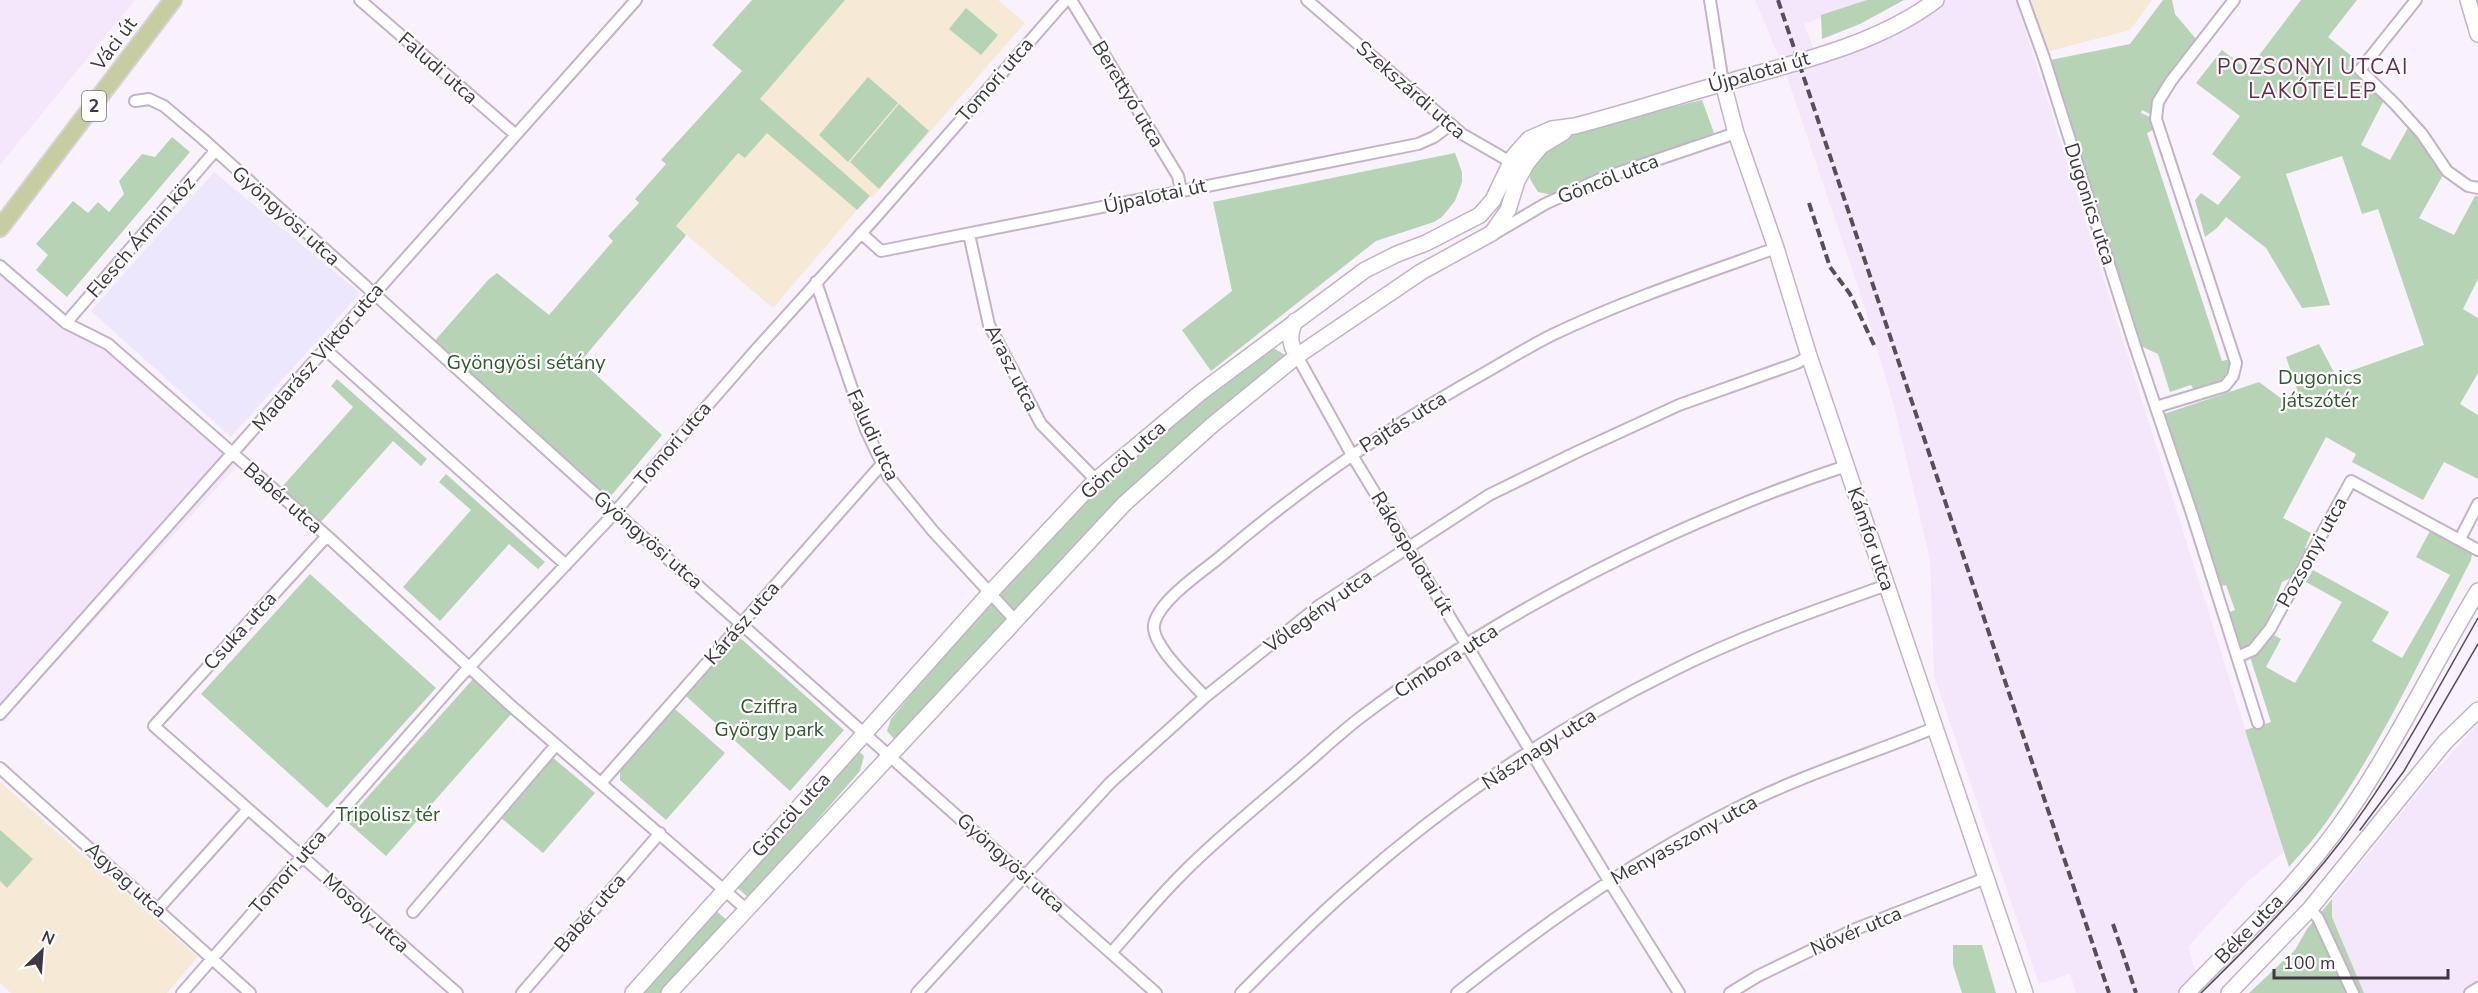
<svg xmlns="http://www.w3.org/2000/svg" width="2478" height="993" font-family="'Nunito Sans',sans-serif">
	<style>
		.built { fill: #f5e7fb }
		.education { fill: #f6e9d5 }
		.medical { fill: #ece7fd }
		.green { fill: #b7d3b5 }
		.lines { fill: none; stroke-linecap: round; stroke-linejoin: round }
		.street-casing { stroke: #c4b2cb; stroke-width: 14 }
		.secondary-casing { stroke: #c4b2cb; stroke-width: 18 }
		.primary-casing { stroke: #d5d3d5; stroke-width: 20 }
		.street { stroke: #fff; stroke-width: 10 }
		.secondary { stroke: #fff; stroke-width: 15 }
		.primary { stroke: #c7cda0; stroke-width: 16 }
		.tram { stroke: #564f59; stroke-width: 1.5 }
		.rail { stroke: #564f59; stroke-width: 4; stroke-dasharray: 9 4.5; stroke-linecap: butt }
		.labels { text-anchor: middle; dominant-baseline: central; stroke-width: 4.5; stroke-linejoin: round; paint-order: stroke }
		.shield { fill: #fff; stroke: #79747b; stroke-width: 1.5 }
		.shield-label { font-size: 18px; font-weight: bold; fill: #3f3842 }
		.street-label { font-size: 20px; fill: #3f3842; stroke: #fff }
		.park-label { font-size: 20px; fill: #315b2e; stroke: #fff }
		.neighbourhood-label { font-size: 21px; letter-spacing: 1.5px; fill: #6a2949; stroke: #fff }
	</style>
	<rect width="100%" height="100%" fill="#f9f2fc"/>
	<path class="built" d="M0,0h135l-135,165z
		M1755,0h112l-63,24 10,25 49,-18 47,-21 14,-10h92l268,852 -37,30 -59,65 15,46h-127l-6,-19 -31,10 -105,-308 -4,-116 -36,-154 -31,-104 -77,-228z
		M0,256l238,209 -238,258z
		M2478,724v269h-114l-32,-76v-18l98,-122z"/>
	<path class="education" d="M845,0h153l27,23 -153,175 -112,-99z
		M2029,0h123l-22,30 -84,22z
		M767,132l90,78 -84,98 -97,-82 63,-74 6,5z
		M0,782l198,175 -31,36h-156l-11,-10z"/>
	<path class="medical" d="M214,172l146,121 -129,144 -140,-126z"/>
	<path class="green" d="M752,0h93l-85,99 110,97 -13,14 -90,-77 -22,25 -7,-5 -62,73 10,9 -2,3 -103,123 81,74 -57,68 -174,-158 58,-66 8,-6 52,42 64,-74 -5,-5 31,-33 -4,-4 31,-35 -5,-4 81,-89 -30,-26z
		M1867,0h37l-44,24 -38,15 -1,-24z
		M2163,0h9l3,14 21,25c-12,28 -40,44 -46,75l-8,-4 -1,3 11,5 1,12 -6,3 75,228 8,-2 -1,11 -6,10 -29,10 -3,-5 -21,7 -12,-38 -24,-11 -89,-282 85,-17z
		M2301,0h56l-29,37 26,21 -6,10 19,14 17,18 -23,45 29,15 20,-36 14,18 19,33 -24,43 35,17 21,-39h3v83l-15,30 15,9v55l-18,31 18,11v64l-34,-17 -21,38 -71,-38 4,-8 -30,-17 -43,81 28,15 -6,15 3,2 -13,26 -13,6 -16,44 -12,19 -14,5 -13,-37 8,-3 -9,-25 -8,2 -54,-173 95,-32 23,17 16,-7 -12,-35 33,-13 17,32 88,-31 -46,-136 -16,5 -20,-58 -56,18 44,131 -28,3 -36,-60 -40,-31 -9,11 -12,9 -10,-37 6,-7 17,12 23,-28 -29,-23 28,-38 -44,-33 26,-33 26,20z
		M966,8l32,27 -17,20 -32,-26z
		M868,77l30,26 -50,59 -29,-27z
		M1702,100l12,33 -94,34 -63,29 -19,-4 -8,-13 2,-29 8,-11z
		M899,104l30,27 -50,58 -29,-27z
		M172,137l18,15 -123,145 -31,-27 12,-15 -12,-11 37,-43 15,12 10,-11 11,10 15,-18 -5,-13 23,-27 13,3z
		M1455,153l7,19v10l-7,19 -13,16 -8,5 -58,19 -165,130 -29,-41 50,-39 -19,-89z
		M1273,348l16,9 -274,259 -22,-22 110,-116 162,-129z
		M337,379l90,80 -6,7 -28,-25 -73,82 -39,-35 72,-81 -22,-21z
		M446,474l99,88 -7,7 -29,-25 -69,77 -37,-34 68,-77 -32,-28z
		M2430,531l42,23 -1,6c-45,88 -87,180 -144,261 -11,16 -25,31 -38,46l-44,-137 26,-8 -21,-65 7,-4 15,-19 9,5 -15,28 29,16 47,-81 -36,-20 7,-12 76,42 -17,29 30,17 48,-83 -34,-18z
		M310,574l126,114 -109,120 -126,-114z
		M989,600l20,21 -113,120 -9,-10 4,-12z
		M738,636l106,94 -54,61 -104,-95z
		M473,679l38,35 -125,142 -40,-35z
		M675,709l50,44 -59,67 -46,-40v-9z
		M856,749l8,7 -4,15 -111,127 -15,-13z
		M552,757l43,36 -52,60 -43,-36z
		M0,830l33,29 -26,29 -7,-7z
		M2332,899v18l32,76h-115l46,-43 12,-21z
		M713,908l16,14 -66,71h-26z
		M1953,945h29l14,48h-34l-9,-28z"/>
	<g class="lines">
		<g class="street-casing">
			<path id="street" d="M360,0l156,135
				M1071,0l107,176 3,15
				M1307,0l155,134 54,31
				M1710,0l13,83
				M2023,0l21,58 90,285 58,171 66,209
				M2416,0l-56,70 35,34 27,30 25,37 21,15 10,2
				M135,101l14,-2 15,7 39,33 429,388 524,466
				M861,233l20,18 537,-107 16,-7 16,-12
				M969,234l20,91 52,99 55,56
				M1494,234l51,-30 55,-25 136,-46
				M0,266l66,57 42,21 219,192 182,168 237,205
				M816,282l50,148 22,46 45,55 82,89
				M66,323l149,-172
				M326,350l240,215
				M1297,356l55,99 257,426 70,112
				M2156,407l69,-21 8,-10 3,-13 -80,-244 2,-17 13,-21 63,-81
				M327,536l-173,190 303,267
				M2460,539l18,-35
				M2237,657l16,-7 17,-21 81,-148 127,69
				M1205,697c-13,-15 -54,-52 -51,-72 4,-24 48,-53 66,-68 83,-71 173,-133 268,-186 21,-12 42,-25 64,-36 73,-35 149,-60 224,-87
				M0,714l636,-714
				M0,768l250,225
				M602,782l280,-318
				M158,909l90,-100
				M2310,909l8,9 35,75
				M413,912l143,-167
				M1111,953c23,-26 45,-53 70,-78 36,-37 79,-71 118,-105 21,-18 41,-37 62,-53 141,-107 318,-196 485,-251
				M182,993l277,-315 149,-158 146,-168 121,-134 191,-218
				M522,993l138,-160
				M917,993l193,-210 95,-86 115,-92 169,-110 90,-44 100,-46 118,-42 12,-7
				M1241,993c35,-35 70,-71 108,-104 96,-86 207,-161 323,-218 69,-35 142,-60 215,-86
				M1457,993c87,-70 178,-134 278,-184 64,-33 133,-54 199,-81
				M1730,993l28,-17 95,-46 133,-52
				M2470,993l8,-5"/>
		</g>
		<g class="secondary-casing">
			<path id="secondary" d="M2468,0l10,34
				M1723,83l13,50 40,115 33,108 216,637
				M1295,321c-6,14 -6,22 2,35
				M633,993l356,-399 107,-114 104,-87 165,-123 32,-16 29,-11 54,-28 13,-15 21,-44 15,-17 23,-10 23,-3c50,-13 99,-29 149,-43 70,-20 153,-38 212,-83
				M669,993l455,-489 87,-78 86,-70 124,-84 71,-39 16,-23 9,-29 10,-18 14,-17 23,-14
				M2187,993c51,-53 106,-104 150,-164 54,-75 93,-159 141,-238
				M2229,993l81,-84 135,-167 33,-32"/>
		</g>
		<g class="primary-casing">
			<path id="primary" d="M0,228l173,-228"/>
		</g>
		<use href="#street" class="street"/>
		<use href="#secondary" class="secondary"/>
		<use href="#primary" class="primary"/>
		<path class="tram" d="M2360,830l44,-59 74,-127
			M2201,993c55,-54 110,-109 155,-172 46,-64 83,-135 122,-203"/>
		<path class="rail" d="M1778,0l331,993
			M1809,203l21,64 20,27 24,51
			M2113,924l23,69"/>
	</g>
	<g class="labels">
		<rect class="shield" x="82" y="91" width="24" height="30" rx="4.5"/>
		<g class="shield-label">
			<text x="94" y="106">2</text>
		</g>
		<g class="street-label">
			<text transform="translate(114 44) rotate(-53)">Váci út</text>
			<text transform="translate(438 68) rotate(41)">Faludi utca</text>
			<text transform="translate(1759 72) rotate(-16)">Újpalotai út</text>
			<text transform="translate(995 80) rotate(-49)">Tomori utca</text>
			<text transform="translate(1411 90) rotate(41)">Szekszárdi utca</text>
			<text transform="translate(1128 94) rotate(59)">Berettyó utca</text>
			<text transform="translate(1608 179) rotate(-21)">Göncöl utca</text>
			<text transform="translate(1155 196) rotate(-12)">Újpalotai út</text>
			<text transform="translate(2090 204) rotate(72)">Dugonics utca</text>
			<text transform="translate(286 216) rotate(42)">Gyöngyösi utca</text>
			<text transform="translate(141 237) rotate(-49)">Flesch Ármin köz</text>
			<text transform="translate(318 357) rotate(-49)">Madarász Viktor utca</text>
			<text transform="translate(1012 368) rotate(63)">Arasz utca</text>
			<text transform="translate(1403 422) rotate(-32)">Pajtás utca</text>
			<text transform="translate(873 435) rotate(65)">Faludi utca</text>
			<text transform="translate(673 444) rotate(-49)">Tomori utca</text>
			<text transform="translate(1123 460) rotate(-42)">Göncöl utca</text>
			<text transform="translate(283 498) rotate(41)">Babér utca</text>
			<text transform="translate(1871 539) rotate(71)">Kámfor utca</text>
			<text transform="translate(648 540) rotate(41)">Gyöngyösi utca</text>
			<text transform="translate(2312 552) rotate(-61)">Pozsonyi utca</text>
			<text transform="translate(1412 553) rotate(59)">Rákospalotai út</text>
			<text transform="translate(1318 611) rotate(-36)">Vőlegény utca</text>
			<text transform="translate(742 623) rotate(-49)">Kárász utca</text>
			<text transform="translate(240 631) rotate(-48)">Csuka utca</text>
			<text transform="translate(1446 661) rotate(-33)">Cimbora utca</text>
			<text transform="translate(1539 749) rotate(-33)">Násznagy utca</text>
			<text transform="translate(791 815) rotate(-48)">Göncöl utca</text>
			<text transform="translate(1684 840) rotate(-29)">Menyasszony utca</text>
			<text transform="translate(1011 863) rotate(42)">Gyöngyösi utca</text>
			<text transform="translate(288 872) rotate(-49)">Tomori utca</text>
			<text transform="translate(126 880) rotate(42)">Agyag utca</text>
			<text transform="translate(366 913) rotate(42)">Mosoly utca</text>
			<text transform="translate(590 913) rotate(-49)">Babér utca</text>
			<text transform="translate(2249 929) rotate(-46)">Béke utca</text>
			<text transform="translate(1856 931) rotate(-23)">Nővér utca</text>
		</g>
		<g class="park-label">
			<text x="526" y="362">Gyöngyösi sétány</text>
			<text x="2320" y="377">Dugonics<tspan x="2320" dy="23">játszótér</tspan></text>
			<text x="769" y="706">Cziffra<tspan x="769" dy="23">György park</tspan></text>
			<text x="388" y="814">Tripolisz tér</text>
		</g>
		<g class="neighbourhood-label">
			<text x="2313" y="67">POZSONYI UTCAI<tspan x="2313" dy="24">LAKÓTELEP</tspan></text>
		</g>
	</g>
	<g transform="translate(42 951) rotate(25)" stroke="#ffffff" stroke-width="4.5" paint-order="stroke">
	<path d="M0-4.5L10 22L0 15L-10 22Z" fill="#3f3842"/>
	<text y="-9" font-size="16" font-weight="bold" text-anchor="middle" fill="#3f3842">N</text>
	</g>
	<path d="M2274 969v9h174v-9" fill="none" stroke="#3f3842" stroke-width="3"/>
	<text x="2283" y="969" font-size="18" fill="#3f3842" stroke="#ffffff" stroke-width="4.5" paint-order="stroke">100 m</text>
</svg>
